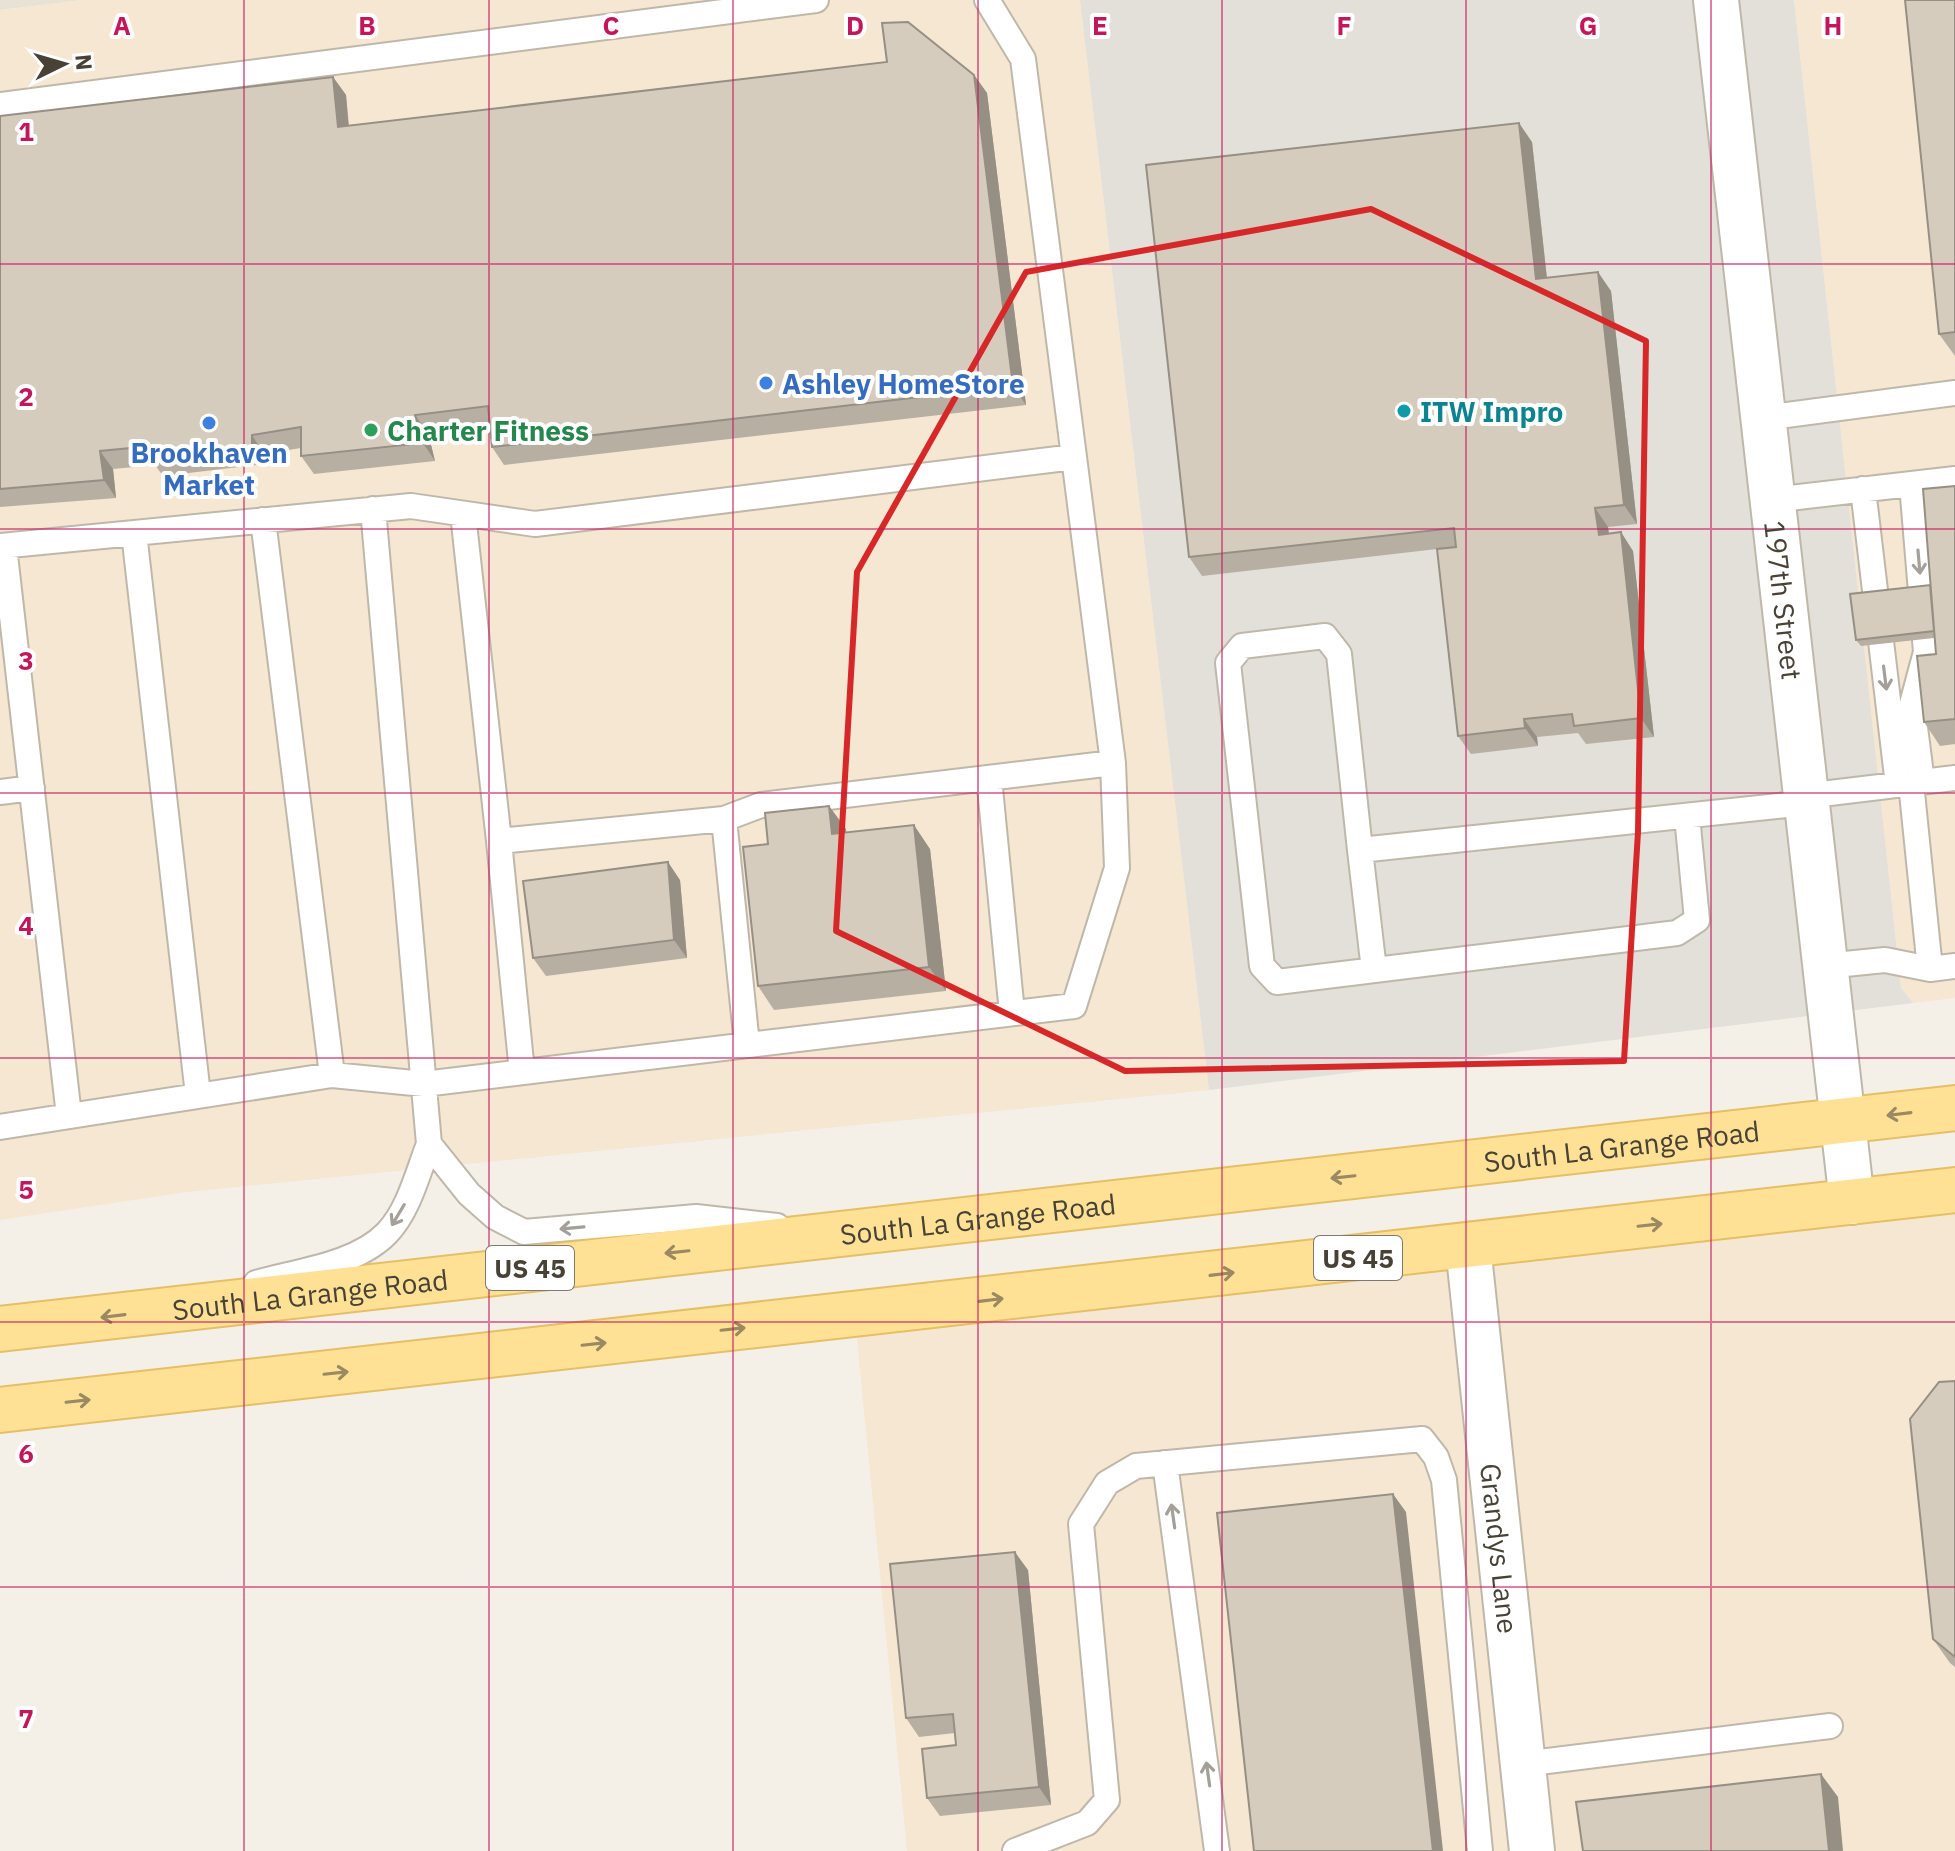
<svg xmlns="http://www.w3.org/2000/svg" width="1955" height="1851" font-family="'IBM Plex Sans',sans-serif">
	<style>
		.residential { fill: #e8e2d6 }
		.commercial { fill: #f6e7d3 }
		.industrial { fill: #e3dfd9 }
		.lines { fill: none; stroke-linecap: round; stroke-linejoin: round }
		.lane-casing { stroke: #bfb8aa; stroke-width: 28 }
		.street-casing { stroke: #bfb8aa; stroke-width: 48 }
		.primary-casing { stroke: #e5bf65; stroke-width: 48 }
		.lane { stroke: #fff; stroke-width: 24 }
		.street { stroke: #fff; stroke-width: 44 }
		.primary { stroke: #ffe196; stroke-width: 44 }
		.wall { fill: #b8afa3 }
		.shaded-wall { fill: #968f84 }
		.building { fill: #d6ccbd; stroke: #968f84; stroke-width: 2 }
		.oneway { stroke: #a3a09a }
		.oneway2 { stroke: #9a8961 }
		.marked { fill: none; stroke: #d62828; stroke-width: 6; stroke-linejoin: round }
		.grid { fill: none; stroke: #c2185b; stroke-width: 2; stroke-opacity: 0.55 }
		.shop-dot { fill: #3f7fe0; stroke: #fff; stroke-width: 3 }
		.culture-dot { fill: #0f9aa8; stroke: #fff; stroke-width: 3 }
		.leisure-dot { fill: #2e9e5b; stroke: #fff; stroke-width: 3 }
		.labels { text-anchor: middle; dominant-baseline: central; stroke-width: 8; stroke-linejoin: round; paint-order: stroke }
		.shield { fill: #fff; stroke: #7e7a72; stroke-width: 2 }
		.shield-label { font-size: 26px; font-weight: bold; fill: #474136 }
		.shop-label { font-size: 28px; font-weight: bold; fill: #366cbe; stroke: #fff; text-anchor: start }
		.culture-label { font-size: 28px; font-weight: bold; fill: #0d838f; stroke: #fff; text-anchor: start }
		.leisure-label { font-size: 28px; font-weight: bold; fill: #27864d; stroke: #fff; text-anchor: start }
		.street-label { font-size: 28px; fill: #474136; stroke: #fff }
		.grid-label { font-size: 26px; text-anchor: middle; font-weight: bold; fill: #c2185b; stroke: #fff; stroke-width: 8; stroke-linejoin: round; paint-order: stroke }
	</style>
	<rect width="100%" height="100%" fill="#f4f0e8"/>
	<path class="residential" d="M0,0h83l-83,10z"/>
	<path class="commercial" d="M83,0h997l129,1090 -1022,102 -187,28v-1210z
		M1794,0h161v998l-42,5 -12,-15z
		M1955,1206v645h-1048l-51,-522z"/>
	<path class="industrial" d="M1080,0h714l107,988 12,15 -704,87z"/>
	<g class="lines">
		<g class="lane-casing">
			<path id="lane" d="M987,0l36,59 51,398
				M0,105l816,-105
				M1763,418l192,-25
				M1912,484l14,168 -14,52 10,78
				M1863,489l35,296
				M1772,500l183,-21
				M463,514l36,327 225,-22 37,-14 352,-42
				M263,520l69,555
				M134,533l64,562
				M0,546l411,-40 124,18 539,-67 39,306 4,105 -43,138 -650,78 -92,-9 -332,52
				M4,546l65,570
				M989,778l23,235
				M1911,783l19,186
				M0,792l32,-4
				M1805,796l150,-18
				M1687,816l10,104 -20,13 -400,49 -15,-16 -34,-303 14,-17 83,-10 14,18 21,196 446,-47
				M724,819l23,226
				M499,841l23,231
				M1360,850l14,120
				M1825,966l60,-6 45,9 25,-3
				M429,1144l40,50 26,23 29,15 172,-15 81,9
				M256,1283c42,-12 100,-18 131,-50 22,-23 31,-61 42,-89l-56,-635
				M1165,1463l52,388
				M1523,1764l307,-38
				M1015,1851l72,-28 20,-23 -26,-276 26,-41 29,-17 286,-27 14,18 8,23 36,371"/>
		</g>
		<g class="street-casing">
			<g id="street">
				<path id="s1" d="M1716,0l136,1202"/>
				<path id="s2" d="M1468,1246l64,605"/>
			</g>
		</g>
		<g class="primary-casing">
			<g id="primary">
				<path id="s3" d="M0,1329l1955,-221"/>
				<path d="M0,1410l1955,-220"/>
			</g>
		</g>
		<use href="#lane" class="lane"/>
		<use href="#street" class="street"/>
		<use href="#primary" class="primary"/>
	</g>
	<path class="wall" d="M1955,0v356l-16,-22z
		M974,75l13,18 39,312 -522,60 -12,-18 -2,-21 -62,7 7,28 -121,13 -13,-18v-8l-37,6 1,10 -102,12 -8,-11 -42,4 3,29 -116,9v-391l333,-39 13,18 3,30z
		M1532,142l15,136 64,13 26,233 -29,3 1,7 24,17 21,186 -68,7 -8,-11 -41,4 1,9 -67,8 -13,-18 -21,-187 -235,27 -13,-19z
		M1955,486v258l-15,2 -16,-24 12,-68 -2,-16 -73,8 -5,-6 74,-55z
		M829,806l17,23v3l84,17 16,142 -172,19 -16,-24z
		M680,880l7,78 -141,18 -13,-18z
		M1955,1381v286l-5,-4 -17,-24z
		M1028,1570l23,235 -111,11 -13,-18 29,-53 -1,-12 -36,4 -13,-19z"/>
	<path class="shaded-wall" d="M974,75l13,18 39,312 -13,-19z
		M333,77l13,18 4,50 -12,-18z
		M1519,123l13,19 17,156 -13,-19z
		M1598,272l13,19 26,233 -13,-19z
		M415,415l13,18 7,28 -12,-18z
		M252,435l12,19 1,10 -13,-18z
		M100,451l13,18 3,29 -12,-18z
		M1595,508l13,19 3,26 -12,-18z
		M1621,532l12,19 21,186 -13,-19z
		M1524,719l13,18 1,9 -13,-18z
		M829,806l17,23 2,29 -16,-24z
		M914,825l16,24 16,142 -17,-24z
		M668,862l12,18 7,78 -13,-18z
		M1393,1494l13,18 37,339h-10z
		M1015,1552l13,18 23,235 -12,-18z
		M1821,1774l17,23 5,54h-14z"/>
	<path class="building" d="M1905,0h50v332l-16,2z
		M908,22l66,53 39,311 -521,61 -4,-41 -73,9 8,28 -122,13v-29l-49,8v11l-102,12 1,-12 -51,5 4,29 -104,9v-373l333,-39 5,50 549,-65 -5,-39z
		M1519,123l17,156 62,-7 26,233 -29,3 4,27 22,-3 20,186 -67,8 -2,-12 -48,5 1,9 -67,8 -21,-187 19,-2 -2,-19 -265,29 -43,-392z
		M1955,486v233l-31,3 -7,-66 19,-2 -13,-165z
		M1930,585l4,46 -78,9 -6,-46z
		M829,806l3,28 82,-9 15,142 -171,19 -15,-139 25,-3 -3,-31z
		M668,862l6,78 -141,18 -10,-77z
		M1955,1381v276l-22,-18 -23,-220 29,-37z
		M1393,1494l40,357h-179l-37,-338z
		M1015,1552l24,235 -112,11 -5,-49 34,-4 -3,-31 -47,4 -16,-154z
		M1821,1774l8,77h-246l-7,-49z"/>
	<defs><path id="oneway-shaft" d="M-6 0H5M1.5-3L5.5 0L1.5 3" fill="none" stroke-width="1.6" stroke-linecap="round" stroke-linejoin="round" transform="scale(2)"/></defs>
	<g class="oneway">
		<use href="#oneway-shaft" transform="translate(1919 562) rotate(85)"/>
		<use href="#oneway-shaft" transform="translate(1885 678) rotate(83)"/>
		<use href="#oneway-shaft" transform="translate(398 1215) rotate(121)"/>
		<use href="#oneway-shaft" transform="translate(572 1228) rotate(175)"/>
		<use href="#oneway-shaft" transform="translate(1173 1516) rotate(-98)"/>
		<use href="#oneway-shaft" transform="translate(1208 1774) rotate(-98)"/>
	</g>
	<g class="oneway2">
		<use href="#oneway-shaft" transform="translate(1899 1114) rotate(173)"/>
		<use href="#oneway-shaft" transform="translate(1343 1177) rotate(174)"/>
		<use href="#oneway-shaft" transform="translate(1650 1225) rotate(-6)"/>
		<use href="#oneway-shaft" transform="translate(677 1252) rotate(174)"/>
		<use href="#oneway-shaft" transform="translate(1222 1274) rotate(-7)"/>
		<use href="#oneway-shaft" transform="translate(991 1300) rotate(-7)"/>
		<use href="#oneway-shaft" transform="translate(113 1316) rotate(173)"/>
		<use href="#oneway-shaft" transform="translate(733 1329) rotate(-6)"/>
		<use href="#oneway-shaft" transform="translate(594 1344) rotate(-6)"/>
		<use href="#oneway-shaft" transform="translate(336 1373) rotate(-6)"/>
		<use href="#oneway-shaft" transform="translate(78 1401) rotate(-6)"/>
	</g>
	<path class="marked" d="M1371,209l275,132 -8,491 -14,229 -499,10 -289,-140 21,-359 169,-300z"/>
	<path class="grid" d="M244,0v1851M489,0v1851M733,0v1851M978,0v1851M1222,0v1851M1466,0v1851M1711,0v1851M0,264h1955M0,529h1955M0,793h1955M0,1058h1955M0,1322h1955M0,1587h1955"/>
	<g class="shop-dot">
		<circle cx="766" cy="383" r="8"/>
		<circle cx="209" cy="423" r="8"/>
	</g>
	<circle class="culture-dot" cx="1404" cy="411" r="8"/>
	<circle class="leisure-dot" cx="371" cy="430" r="8"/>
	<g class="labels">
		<g class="shield">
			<rect x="1314" y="1236" width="88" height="44" rx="6"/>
			<rect x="486" y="1246" width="88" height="44" rx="6"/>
		</g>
		<g class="shield-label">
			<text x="1358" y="1258">US 45</text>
			<text x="530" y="1268">US 45</text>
		</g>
		<g class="shop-label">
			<text x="782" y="383">Ashley HomeStore</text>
			<text x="209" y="452" text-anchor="middle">Brookhaven<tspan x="209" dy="32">Market</tspan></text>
		</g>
		<g class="culture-label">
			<text x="1420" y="411">ITW Impro</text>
		</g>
		<g class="leisure-label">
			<text x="387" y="430">Charter Fitness</text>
		</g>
		<g class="street-label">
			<text stroke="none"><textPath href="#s1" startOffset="604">197th Street</textPath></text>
			<text stroke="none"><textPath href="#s3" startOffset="1632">South La Grange Road</textPath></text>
			<text stroke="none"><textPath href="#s3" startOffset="984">South La Grange Road</textPath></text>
			<text stroke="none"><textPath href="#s3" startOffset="312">South La Grange Road</textPath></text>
			<text stroke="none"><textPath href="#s2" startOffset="304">Grandys Lane</textPath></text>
		</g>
	</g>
	<g class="grid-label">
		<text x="122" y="35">A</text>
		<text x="367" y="35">B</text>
		<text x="611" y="35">C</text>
		<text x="855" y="35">D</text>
		<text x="1100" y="35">E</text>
		<text x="1344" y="35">F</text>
		<text x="1588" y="35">G</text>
		<text x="1833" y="35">H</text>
		<text x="26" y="141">1</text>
		<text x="26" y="406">2</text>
		<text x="26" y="670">3</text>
		<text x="26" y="935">4</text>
		<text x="26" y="1199">5</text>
		<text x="26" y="1463">6</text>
		<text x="26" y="1728">7</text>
	</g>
	<g transform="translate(64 64) rotate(85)" stroke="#ffffff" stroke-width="6" paint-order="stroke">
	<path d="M0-6L14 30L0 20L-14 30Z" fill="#474136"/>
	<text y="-12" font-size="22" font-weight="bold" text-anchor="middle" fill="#474136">N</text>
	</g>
</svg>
